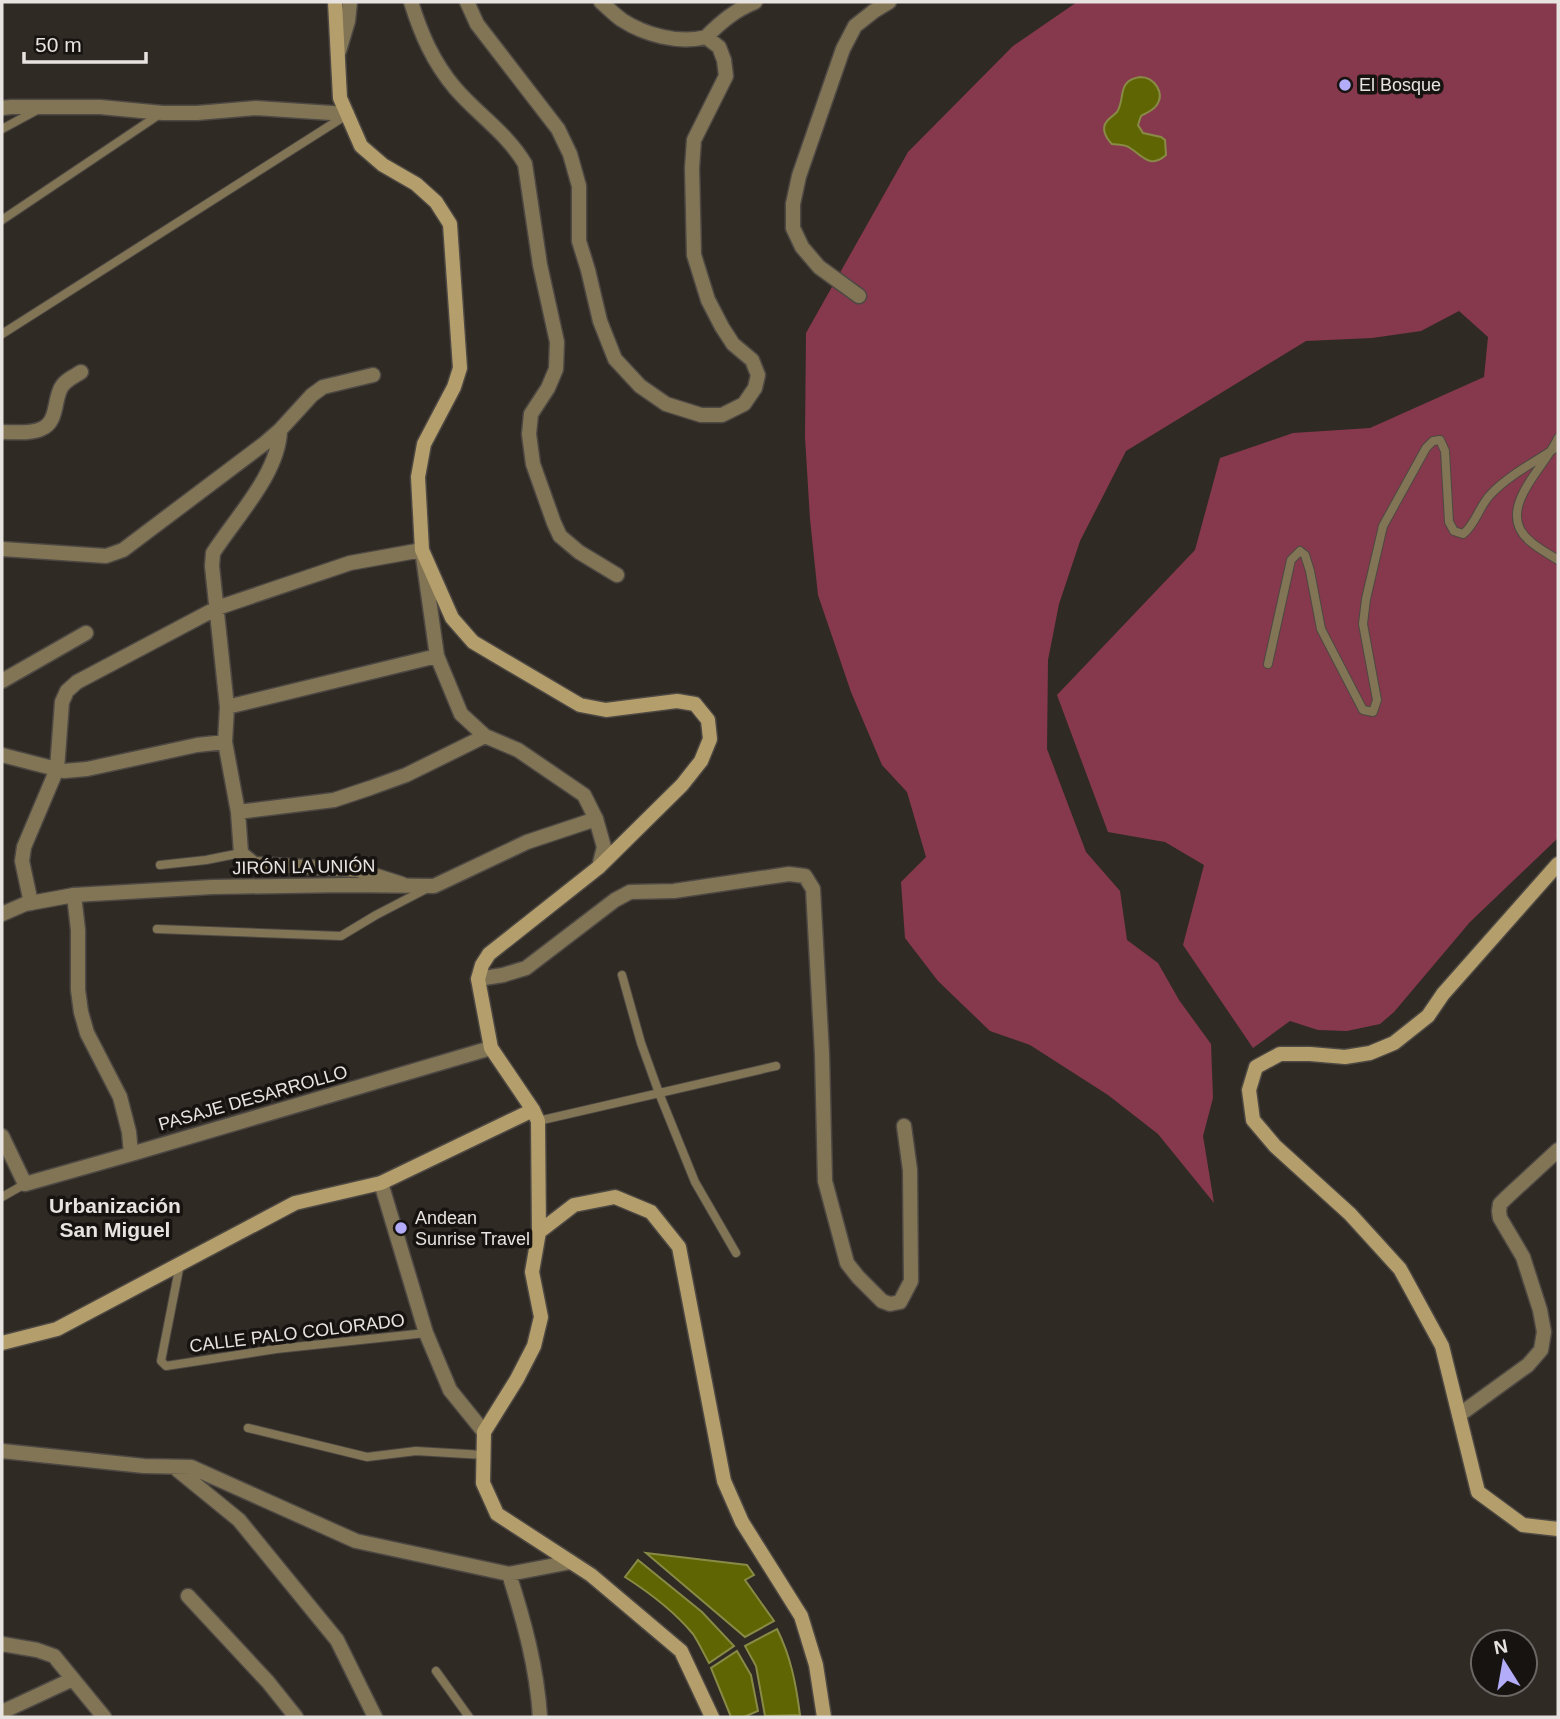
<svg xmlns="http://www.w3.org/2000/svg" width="1560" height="1719" font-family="Arial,sans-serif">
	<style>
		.forest { fill: #86394c }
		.water { fill: #606503; stroke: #888b45; stroke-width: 2 }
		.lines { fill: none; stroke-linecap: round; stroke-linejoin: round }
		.service-casing { stroke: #4d4843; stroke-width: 10 }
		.minor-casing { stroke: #4d4843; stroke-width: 17 }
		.tertiary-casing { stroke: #4d4843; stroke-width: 17 }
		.secondary-casing { stroke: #4d4843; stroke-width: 17 }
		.service { stroke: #827555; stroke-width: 8 }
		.minor { stroke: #827555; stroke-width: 14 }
		.tertiary { stroke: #827555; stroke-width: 14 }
		.secondary { stroke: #b49e6b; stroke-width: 14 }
		.poi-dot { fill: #b3adf9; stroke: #161311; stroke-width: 2.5 }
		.labels { text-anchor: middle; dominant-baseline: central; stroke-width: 7; stroke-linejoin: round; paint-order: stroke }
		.poi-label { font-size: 18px; fill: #e7e3e0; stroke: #161311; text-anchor: start }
		.street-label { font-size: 18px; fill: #e7e3e0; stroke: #161311 }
		.quarter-label { font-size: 21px; font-weight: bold; fill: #e7e3e0; stroke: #161311 }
	</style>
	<rect width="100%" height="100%" fill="#302a25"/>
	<path class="forest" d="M1077,2h481v836l-88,84 -76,90 -14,12 -33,7 -29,-1 -28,-9 -37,27 -70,-103 21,-80 -39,-23 -57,-10 -51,-137 138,-145 25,-92 73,-25 77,-5 114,-51 4,-40 -29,-26 -38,20 -49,7 -66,3 -180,110 -46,90 -21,63 -11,56 -1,89 39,103 34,39 7,49 31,23 21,37 32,44 2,54 -10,38 11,67 -56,-69 -50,-39 -78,-50 -40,-14 -52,-50 -33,-43 -4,-56 25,-25 -19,-65 -25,-27 -31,-73 -33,-97 -8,-76 -5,-82 1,-104 102,-181 105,-106z"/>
	<path class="water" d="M1140,77c14,0 26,16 16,29 -4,5 -10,7 -15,10l-3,9 5,8 18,4 4,3 1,15c-16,14 -23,1 -36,-7 -5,-4 -12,-3 -18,-4 -6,-6 -12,-16 -4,-24 1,-1 8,-7 9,-8 9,-14 -1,-31 23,-35z
		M646,1553l101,12 7,10 -9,5 29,41 -29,16z
		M638,1560l64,52 32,34 -25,17c-5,-9 -10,-20 -16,-29 -19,-23 -43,-41 -68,-57z
		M777,1629c14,28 19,55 23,86l-35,1 -9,-50 -11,-20z
		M737,1651l14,24 7,36 -14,6h-13l-20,-49z"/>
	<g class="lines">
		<g class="service-casing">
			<path id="service" d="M2,129l37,-20
				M2,220l158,-106
				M2,334l343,-218
				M1558,438c-13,30 -66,73 -27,104 8,7 18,12 27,18
				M1268,664l23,-104 9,-9 5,4 5,16 11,58 42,81 10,2 4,-12 -14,-76 3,-25 17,-73 43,-78 7,-7 7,-1 5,11 4,71 5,9 9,3c13,-10 16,-28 28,-40 17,-18 42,-31 63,-45
				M160,865l46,-5 35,-7
				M157,929l184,7 35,-21 52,-27
				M622,975l19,68 18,50 36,89 41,71
				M538,1121l238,-55
				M2,1197l23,-13
				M180,1264l-19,97 5,5 110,-17 150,-16
				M248,1428l119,29 49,-6 68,4
				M436,1671l33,46"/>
		</g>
		<g class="minor-casing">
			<path id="minor" d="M411,2c10,32 22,60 44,86 22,26 53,46 70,76l15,101 17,77 -1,27 -8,19 -17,26 -2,20 4,30 21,59 6,13 19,16 38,23
				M467,2l10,22 81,105 12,25 9,32v55l9,29 12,51 15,38 25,27 26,18 35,11h21l22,-11 11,-16 3,-13 -6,-15 -19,-16 -11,-17 -14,-27 -14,-45 -2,-87 2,-28 32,-64 -2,-16 -5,-13 -13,-10c-27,7 -61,-2 -84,-17 -7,-5 -14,-12 -21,-18
				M706,37c15,-15 29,-27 49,-35
				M339,51l9,-30 2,-19
				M859,296l-40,-29 -17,-20 -9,-19v-24l6,-28 44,-127 12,-23 19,-15 15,-9
				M280,430c-1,43 -44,87 -67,123l-1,13 15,141 -2,35 13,70 3,41 13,11 104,6 44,14
				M2,432c12,0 28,2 39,-3 16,-6 13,-26 19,-39 3,-9 13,-13 21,-18
				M2,549l104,7 17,-6 142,-107 15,-13 32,-35 11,-8 50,-12
				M2,681l84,-48
				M227,707l210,-51
				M2,755l62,16 23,-2 110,-24 28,-3
				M238,812l96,-12 36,-12 36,-13 79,-39
				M74,895l4,35v60l3,22 6,21 33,64 9,35 2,22
				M31,903l-9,-42 2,-14 33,-78 5,-67 5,-11 10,-9 140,-74 133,-45 72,-13 15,106 24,58 24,22 33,14 66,45 12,24
				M478,979l25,-4 23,-7 89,-68 15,-8 44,-1 115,-17 16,2 8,13 9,165 3,127 22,82 11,14 24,24 8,3 10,-2 11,-21 -1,-111 -6,-44
				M2,1136l23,48 106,-30 360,-106
				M381,1183l45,150 24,57 34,42
				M1459,1415l69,-50 13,-15 3,-18 -4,-22 -17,-53 -23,-39 -1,-7 1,-7 6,-6 52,-48
				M2,1451l142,15 47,1 165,74 153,33c15,47 28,94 31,143
				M174,1467l65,53 98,120 38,77
				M509,1574l62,-12
				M188,1596l80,86 28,35
				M2,1644l35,6 17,6 50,61
				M2,1712l71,-33"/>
		</g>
		<g class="tertiary-casing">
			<path id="tertiary" d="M2,108l9,-1h89l63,6h34l59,-5 91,6
				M2,914l23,-10 49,-9 138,-8 135,-2 87,1 93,-44 69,-23 8,28 -5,20"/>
		</g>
		<g class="secondary-casing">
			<path id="secondary" d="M335,2l5,96 21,48 22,19 33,19 20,18 14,22 10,144 -6,19 -30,57 -6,33 4,73 30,68 21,24 107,63 26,5 71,-9 18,3 13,16 2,19 -9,22 -19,24 -83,82 -110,87 -7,11 -4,14 13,69 42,62 5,11 1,111
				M1558,864l-115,130 -15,22 -34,27 -24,10 -25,4 -35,-3h-30l-24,13 -7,23 4,30 22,26 75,68 50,55 42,77 36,146 45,33 35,4
				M2,1343l55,-14 238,-126 86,-20 152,-73
				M712,1717l-31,-66 -90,-76 -94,-61 -14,-31 1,-51 33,-53 17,-33 7,-29 -9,-45 7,-40 35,-27 41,-8 36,15 28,35 45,234 18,41 59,94 15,49 8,52"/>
		</g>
		<use href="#service" class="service"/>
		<use href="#minor" class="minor"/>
		<use href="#tertiary" class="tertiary"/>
		<use href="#secondary" class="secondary"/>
	</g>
	<g class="poi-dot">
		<circle cx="1345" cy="85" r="7"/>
		<circle cx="401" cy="1228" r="7"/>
	</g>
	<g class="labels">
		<g class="poi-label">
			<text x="1359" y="85">El Bosque</text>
			<text x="415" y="1218">Andean<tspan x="415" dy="21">Sunrise Travel</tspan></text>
		</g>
		<g class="street-label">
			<text transform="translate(304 867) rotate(-1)">JIRÓN LA UNIÓN</text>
			<text transform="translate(253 1098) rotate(-16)">PASAJE DESARROLLO</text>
			<text transform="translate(297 1333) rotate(-7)">CALLE PALO COLORADO</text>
		</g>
		<g class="quarter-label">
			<text x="115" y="1205">Urbanización<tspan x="115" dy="24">San Miguel</tspan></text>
		</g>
	</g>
	<rect width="1560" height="1719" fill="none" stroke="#e7e3e0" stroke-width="7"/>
	<g transform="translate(1504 1663) rotate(349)"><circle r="33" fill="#161311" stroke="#6a6664" stroke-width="2"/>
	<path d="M0-5L12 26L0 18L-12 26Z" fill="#b3adf9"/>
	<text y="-10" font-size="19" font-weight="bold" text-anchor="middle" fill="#e7e3e0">N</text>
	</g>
	<path d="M24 52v10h122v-10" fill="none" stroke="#e7e3e0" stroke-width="3.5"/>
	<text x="35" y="52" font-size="21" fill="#e7e3e0" stroke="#161311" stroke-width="5" paint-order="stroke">50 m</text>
</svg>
